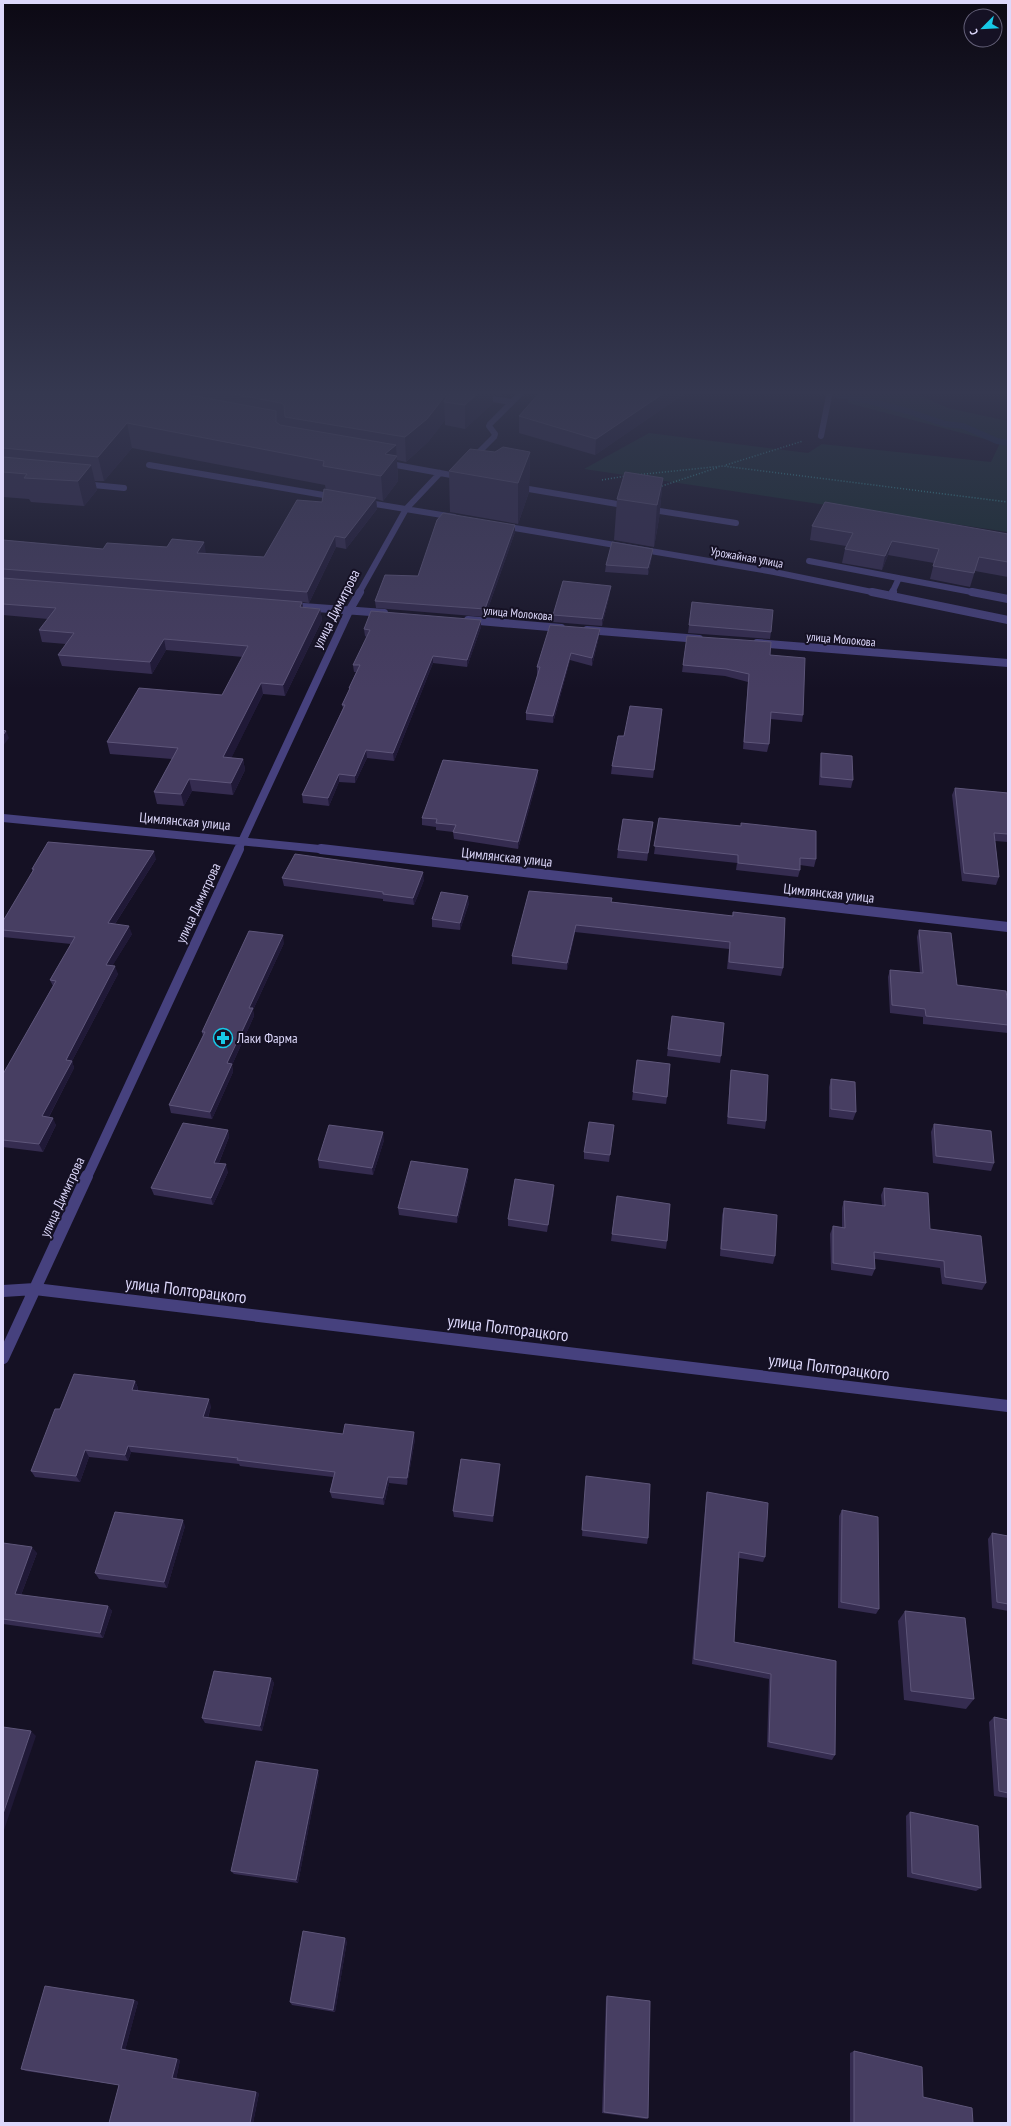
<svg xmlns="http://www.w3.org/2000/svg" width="1011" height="2126" font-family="'PT Sans Narrow',sans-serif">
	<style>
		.green { fill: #152d2d }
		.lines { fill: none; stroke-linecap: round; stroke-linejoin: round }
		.stream { stroke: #152749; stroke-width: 6 }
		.path { stroke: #3babaa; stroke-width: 1.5; stroke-dasharray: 1 2; stroke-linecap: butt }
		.lane-far1 { stroke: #46417e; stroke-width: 6 }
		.lane { stroke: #46417e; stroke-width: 8 }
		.street-far3 { stroke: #46417e; stroke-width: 6 }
		.street-far2 { stroke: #46417e; stroke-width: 8 }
		.street-far1 { stroke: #46417e; stroke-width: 10 }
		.street { stroke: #46417e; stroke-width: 12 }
		.wall { fill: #352c50 }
		.shaded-wall { fill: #201937 }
		.building { fill: #473e62; stroke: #5e567a }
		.labels { text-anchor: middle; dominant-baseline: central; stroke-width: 4; stroke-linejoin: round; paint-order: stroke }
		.far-street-label { font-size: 12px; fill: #ddd8fb; stroke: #151124 }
		.street-label { font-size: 14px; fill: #ddd8fb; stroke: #151124 }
		.poi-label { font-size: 14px; fill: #ddd8fb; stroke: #151124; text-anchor: start }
		.near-street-label { font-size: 17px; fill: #ddd8fb; stroke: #151124 }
	</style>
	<rect width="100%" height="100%" fill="#151124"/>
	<path class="green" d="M848,391h62l38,17 60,13v111l-424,-63 65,-36 159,20 14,-9 169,18 9,-19 -152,-40z"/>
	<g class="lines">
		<path class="stream" d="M818,391l43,8 46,12 38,13 18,2 34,15 11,2"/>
		<path class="path" d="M726,465l77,-24
			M635,475l88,-9 285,36
			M602,480l24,-4
			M659,487l60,-20"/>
		<path class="lane-far1" d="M480,397l32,5
			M821,436l9,-45
			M472,459l22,-22 1,-3 -6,-8 1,-2 33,-33
			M809,561l168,32
			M892,593l7,-15"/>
		<path class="lane" d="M972,592l36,7
			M891,596l2,-4"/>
		<path class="street-far3" d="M385,463l77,14
			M149,465l186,32
			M83,484l41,4
			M517,487l112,19
			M363,502l91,15
			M647,509l89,14
			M503,526l271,46 103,21
			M359,593l47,-84 34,-36"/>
		<path class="street-far2" d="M872,592l136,28
			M290,606l94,7
			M468,620l93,8
			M587,630l112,9
			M757,643l251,20
			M3,818l327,32
			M238,850l111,-239 11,-19"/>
		<path class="street-far1" d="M321,849l687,78
			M87,1177l152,-328"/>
		<path class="street" d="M3,1291l32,-2 973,117
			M3,1358l84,-182"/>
	</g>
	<path class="wall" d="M3,391h503l-4,5 -9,-2v9l-28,26 -20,-4v-5l-17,22 -22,20 -9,-2 1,21 -15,20 -7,-2 1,10 -31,40 -10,-2 -27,56 -7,-1 1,5 17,2 2,11 -37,76 -22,-2 -32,64 12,1 2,11 -12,25 -41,-4 -8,15 -27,-2 -3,-12 18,-33 -62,-5 -3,-12 115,-47 21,-38 -77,-7 -14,24 -90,-8 -4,-11 8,-11 -24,-2 -3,-12 9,-11 -45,-4v-75l100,9 103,4h-1l59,4 58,-55 4,-12 -1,-5 -193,-37 -28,33h-9l2,9 -13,16 -53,-4 -2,-3 -26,-2z
		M541,391h144l-1,3 -89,61 -76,-22v-17z
		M495,452h35l-1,40 -11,32 -68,-12 -1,-41z
		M663,478l-4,41 -5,28 -40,-7 3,-41z
		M812,526l196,8v43l-33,-6 -5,16 -40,-8 4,-16 -46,-8 -6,15 -40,-7 3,-14 1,-3 -36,-6z
		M515,532l-30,85 -109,-9 -1,-7 43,-25z
		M652,556l-4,19 -43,-3 1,-7z
		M610,593l-8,33 -49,-4v-7z
		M692,602l79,30 -1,7 -82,-6z
		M481,627l-14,40 -34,-4 -39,98 -27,-3 -12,25 -16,-1 -10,24 -26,-3 -1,-8 41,-87 -1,-3 7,-14v-3l7,-16h-2l-1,-7 14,-28 -2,-1 -1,-7z
		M600,629l-1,7 -7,30 -22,-6 -17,63 -27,-3v-7l12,-39h-1v-7z
		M687,636l83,19 33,60 -1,7 -32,-3 -1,25 -2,8 -24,-3 5,-67 -23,-6 -43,-4z
		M662,709l-9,69 -42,-4 1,-8 12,-30z
		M821,753l32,27 -2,8 -32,-3 1,-25z
		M538,770v7l-20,72 -64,-10 -1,-7 -17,-2v-3l-14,-2v-7z
		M955,788l53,5v49l-13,-1 4,36 -3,8 -34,-4 -10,-86z
		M659,818l157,41 -2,8 -14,-2v5l-2,7 -62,-7 1,-7 -83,-9z
		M653,822l-6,39 -30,-3 1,-8z
		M156,859l-41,65 17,10 -20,32 6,8 -46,87 2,7 -25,49 7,8 -13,27 -40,-5v-73l50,-88 -3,-6 21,-36 -68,-7v-16l30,-49 -1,-3z
		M282,878l142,2 -10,25 -31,-4v-2l-99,-13z
		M612,902l120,14 1,-4 50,56 -2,8 -54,-7 2,-20 -154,-17 -8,38 -55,-6v-8z
		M469,903l-9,27 -28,-3v-8z
		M919,930l38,55 51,19v29l-85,-9v-7l-33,-4 -2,-36 2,-7 30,3 -3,-36z
		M284,943l-31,67 1,6 -22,49 1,7 -21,47 -41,-6 -2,-8 34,-69 -1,-4z
		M672,1016l49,40 -1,7 -53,-7z
		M637,1060l30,37 -1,7 -34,-4z
		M731,1070l35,51 -1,8 -38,-5 3,-46z
		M831,1079l25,33 -3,8 -24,-3v-30z
		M934,1124l60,39 -3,8 -58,-8 -2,-31z
		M228,1130l1,7 -10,26 9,9 -15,33 -59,-10 -3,-7z
		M613,1133l-4,29 -25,-3v-7z
		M384,1140l-11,35 -54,-7 -1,-8z
		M468,1169v7l-11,47 -58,-8 -1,-7z
		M884,1188l46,41 56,54 -4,7 -40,-6 -2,-16 -65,-9v10l-3,7 -41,-6 -1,-36 3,-8 9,2v-20l2,-7 38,4 -1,-10z
		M554,1192l-7,40 -39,-6v-7z
		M617,1196l50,45 -1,8 -55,-8z
		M724,1208l51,48 -2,8 -53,-8 2,-41z
		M135,1381l3,7v3l73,15 -3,12 135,16 72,5 -8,46 -18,-2 -5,22 -52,-7 -2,-6 3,-15 -93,-11 -1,-2 -108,-12 -3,9 -39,-4 -9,25 -45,-5 -4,-6 29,-62z
		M500,1470l-7,52 -39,-5 -1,-6z
		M586,1482l62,56 -1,6 -65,-8z
		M707,1492l58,65 -2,5 -24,-4 -5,84 102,19 -1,94 -3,5 -65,-13 2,-68 -77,-15 14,-166z
		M842,1510l37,99 -3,5 -38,-6 1,-92z
		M185,1526l-18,62 -68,-9 -4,-6z
		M992,1533l16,3v75l-16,-3 -4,-69z
		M3,1543l34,10 -16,42 87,11 4,5 -9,27 -100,-14z
		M905,1611l69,88 -8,10 -62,-9 -6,-79z
		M271,1678l3,5 -12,48 -57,-8 -3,-5z
		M994,1717l14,3v78l-14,-2 -5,-74z
		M319,1774l-21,109 -64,-9 -3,-3z
		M910,1812l71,76 -5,3 -69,-14 -1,-61z
		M347,1941l-12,71 -43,-7 -2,-3z
		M607,1996l41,122 -2,1 -44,-6 4,-115z
		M134,2000l4,2 -13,48 55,10 -4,19 83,14 -6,30h-144l10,-38 -93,-14 -5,-2z
		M854,2051l69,46 50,26h-123v-70z"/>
	<path class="shaded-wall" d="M480,391h13v12l-28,26v-24z
		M502,391h4l-4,5z
		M667,391h18l-1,3 -89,61 1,-16z
		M448,392l-4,10 1,18 -17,22 -22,20 -1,-25z
		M127,423l5,25 -28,33 -6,-24z
		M396,445l2,36 -15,20 -2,-25 4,-22z
		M530,452l-1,40 -11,32v-41z
		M91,465l6,25 -13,16 -6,-25z
		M663,478l-4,41 -5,28 3,-42z
		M376,498l1,11 -31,40 -1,-11z
		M515,525v7l-30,85v-8z
		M335,536l1,11 -27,56 -2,-11z
		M892,541l-4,14 -6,15 3,-14z
		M204,542l2,11 -7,11 -2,-11z
		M653,549l-1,7 -4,19v-7z
		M611,586l-1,7 -8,33v-7z
		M302,602l2,11 -4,-6z
		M320,609l2,11 -37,76 -2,-11z
		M481,620v7l-14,40v-7z
		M600,629l-1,7 -7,30v-8z
		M164,639l2,11 -14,24 -2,-12z
		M571,653l-1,7 -17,63v-7z
		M433,656v7l-39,98 -1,-8z
		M261,683l2,11 -37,75 -3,-12z
		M6,731l3,7 -6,8v-11z
		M366,750l1,8 -12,25v-7z
		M243,759l2,11 -12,25 -2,-12z
		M538,770v7l-20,72v-7z
		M339,774v8l-10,24 -1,-8z
		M189,779l3,12 -8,15 -3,-12z
		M653,822l-1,8 -5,31 1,-8z
		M154,851l2,8 -45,71 -3,-7z
		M423,872l1,8 -10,25 -1,-7z
		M468,896l1,7 -9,27v-7z
		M576,925l-1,7 -8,38v-7z
		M129,926l3,8 -24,39 -2,-8z
		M283,935l1,8 -31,67 1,6 -22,49 1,7 -21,47 -2,-7 17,-49 22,-55z
		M115,966l3,8 -46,87 2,7 -29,56 -3,-8 24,-56z
		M53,1118l3,7 -13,27 -4,-8z
		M228,1130l1,7 -13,33 -2,-7z
		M383,1132l1,8 -11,35 -1,-7z
		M226,1164l2,8 -15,33 -2,-7z
		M468,1169v7l-11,47v-7z
		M554,1185v7l-7,40 1,-7z
		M135,1381l3,7 -3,9 -3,-7z
		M209,1399l2,7 -5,18 -3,-7z
		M414,1432l1,7 -8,46v-7z
		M128,1446l3,6 -3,9 -3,-6z
		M85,1450l4,7 -9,25 -4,-6z
		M500,1464v6l-7,52v-6z
		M388,1477l1,6 -5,22 -1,-7z
		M183,1520l2,6 -18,62 -3,-6z
		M32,1547l5,6 -18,47 -4,-6z
		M108,1606l4,5 -9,27 -3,-5z
		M271,1678l3,5 -12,48 -2,-5z
		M31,1731l5,5 -33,97v-19z
		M318,1770l1,4 -21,109 -2,-3z
		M345,1938l2,3 -12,71 -2,-2z
		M134,2000l4,2 -13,49 -4,-2z
		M177,2059l3,1 -4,20 -4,-2z
		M256,2092l3,1 -6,30h-3z"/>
	<path class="building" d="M5,391h163l108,20v11l4,3 116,20 -11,9 12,2 -16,20 -58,-10 1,-5 -197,-38 -29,34 -95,-9v-56z
		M216,391h264l-15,14 -21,-3 4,-10 -21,27 -22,18 -120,-20 -1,-12 -3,-2z
		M541,391h126l-71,48 -77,-23z
		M503,447l27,5 -12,31 -69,-12 21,-22 25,3z
		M3,457l88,8 -13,16 -54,-3 3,-4 -24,-2z
		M625,472l38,6 -6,27 -40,-6z
		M324,489l52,9 -31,40 -10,-2 -28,56 -304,-23v-29l100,9 4,-6 60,4 5,-8 32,3 -7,11 67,4 33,-57 25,2z
		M825,502l183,32v28l-29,-5 -5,16 -41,-7 6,-17 -47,-8 -7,15 -40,-7 8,-16 -41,-7z
		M443,513l72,12 -30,84 -110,-8 10,-26 33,1 19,-56z
		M612,542l41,7 -5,19 -42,-3z
		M3,578l299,24 -2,5 20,2 -37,76 -22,-2 -38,74 20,2 -12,24 -42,-4 -8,15 -27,-2 24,-44 -71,-6 32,-54 83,7 26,-49 -84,-7 -14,23 -92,-7 16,-22 -35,-3 17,-22 -53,-4z
		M563,581l48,5 -9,33 -49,-4z
		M692,602l81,8 -2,22 -82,-7z
		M371,611l110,9 -14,40 -34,-4 -40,97 -27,-3 -11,26 -16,-2 -11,24 -26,-3 43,-90h-3l8,-17h-1l11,-23h-7l17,-35 -6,-1z
		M550,625l50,4 -8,29 -21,-5 -18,63 -27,-3 14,-46h-3z
		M687,636l84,6 -1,13 35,3 -2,57 -32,-3 -2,32 -25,-2 5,-68 -23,-5 -43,-4z
		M630,706l32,3 -8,61 -42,-4 6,-30h6z
		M3,730l3,1 -3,4z
		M821,753l31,3 1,24 -32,-3z
		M443,760l95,10 -20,72 -65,-10 3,-7 -20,-2 1,-4 -15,-1z
		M955,788l53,5v41l-14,-1 5,44 -35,-4z
		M659,818l82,8v-3l75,8v28l-16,-1v12l-62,-7v-8l-84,-9z
		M623,819l30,3 -5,31 -30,-3z
		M48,842l106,9 -46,72 21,3 -23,39 9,1 -49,94 6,1 -30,55 11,2 -14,26 -36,-4v-66l53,-93 -6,-1 25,-43 -72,-7v-9l31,-52h-2z
		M295,854l128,18 -10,26 -30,-4v-2l-101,-14z
		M529,891l83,7 -1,4 122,14v-4l52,6 -2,50 -54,-6 1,-20 -154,-17 -9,38 -55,-7z
		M441,892l27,4 -8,27 -28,-4z
		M919,930l32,3 6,52 49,6 2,13v21l-82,-9 -1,-7 -33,-4 -2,-35 33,3z
		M249,931l34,4 -34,73h4l-26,55 5,1 -22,48 -41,-7 36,-73h-3z
		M672,1016l52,7 -3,33 -53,-7z
		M637,1060l33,4 -3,33 -34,-5z
		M731,1070l37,5 -2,46 -38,-4z
		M831,1079l24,3 1,30 -25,-3z
		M589,1122l25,3 -4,30 -26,-3z
		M183,1123l45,7 -14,33 12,1 -15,34 -60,-10z
		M934,1124l57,7 3,32 -58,-7z
		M329,1125l54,7 -11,36 -54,-8z
		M411,1161l57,8 -11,47 -59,-8z
		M515,1179l39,6 -6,40 -40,-6z
		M884,1188l44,5 2,36 51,7 5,47 -41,-6 -1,-16 -70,-9 1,17 -42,-6v-37l12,2 -1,-27 41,5z
		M617,1196l53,8 -3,37 -55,-7z
		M724,1208l53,7 -2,41 -54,-7z
		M74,1374l61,7 -3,9 77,9 -6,18 140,17 2,-10 69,8 -7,46 -19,-1 -5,21 -53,-6 5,-20 -98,-12 1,-2 -110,-12 -3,9 -40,-5 -9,26 -45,-5 24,-62h5z
		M461,1459l39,5 -7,52 -40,-5z
		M586,1476l64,8 -2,54 -66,-8z
		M707,1492l61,11 -3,54 -26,-5 -5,90 102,19 -1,94 -66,-13 2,-68 -77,-15z
		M842,1510l36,7 1,92 -38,-7z
		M115,1512l68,8 -19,62 -69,-9z
		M992,1533l16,3v68l-11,-2z
		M3,1543l29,4 -17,47 93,12 -8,27 -97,-14z
		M905,1611l60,7 9,81 -63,-8z
		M214,1671l57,7 -11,48 -58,-8z
		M994,1717l14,3v73l-9,-2z
		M3,1727l28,4 -28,83z
		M256,1761l62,9 -22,110 -65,-9z
		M910,1812l68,14 3,62 -69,-15z
		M303,1931l42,7 -12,72 -43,-8z
		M45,1986l89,14 -13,49 56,10 -5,19 84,14 -6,31h-141l10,-38 -98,-16z
		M607,1996l43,5 -2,117 -44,-6z
		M854,2051l68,16 1,30 49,11 1,15h-119z"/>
	<linearGradient id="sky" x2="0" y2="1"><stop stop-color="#0c0914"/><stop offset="0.57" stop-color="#353850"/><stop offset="1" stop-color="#353850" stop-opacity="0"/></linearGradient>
	<rect width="1011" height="689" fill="url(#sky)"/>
	<defs>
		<g id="pharmacy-ring" transform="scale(1)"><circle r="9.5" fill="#151124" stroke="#17c9e7" stroke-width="1.5"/><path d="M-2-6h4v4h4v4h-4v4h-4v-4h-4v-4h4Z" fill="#17c9e7"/></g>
	</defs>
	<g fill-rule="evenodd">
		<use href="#pharmacy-ring" x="223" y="1038"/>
	</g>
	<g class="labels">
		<g class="far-street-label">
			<text transform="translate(747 557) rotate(10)">Урожайная улица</text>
			<text transform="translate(518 613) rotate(5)">улица Молокова</text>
			<text transform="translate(841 639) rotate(5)">улица Молокова</text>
		</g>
		<g class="street-label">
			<text transform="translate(336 609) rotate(-63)">улица Димитрова</text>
			<text transform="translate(185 821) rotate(5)">Цимлянская улица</text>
			<text transform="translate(507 857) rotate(6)">Цимлянская улица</text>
			<text transform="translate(829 893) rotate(6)">Цимлянская улица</text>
			<text transform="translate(198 903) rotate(-65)">улица Димитрова</text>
			<text transform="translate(62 1197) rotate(-65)">улица Димитрова</text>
		</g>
		<g class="poi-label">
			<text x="237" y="1038">Лаки Фарма</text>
		</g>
		<g class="near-street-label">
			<text transform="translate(186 1290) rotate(7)">улица Полторацкого</text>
			<text transform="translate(508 1328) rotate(7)">улица Полторацкого</text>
			<text transform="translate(829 1367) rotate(7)">улица Полторацкого</text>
		</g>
	</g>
	<rect width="1011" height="2126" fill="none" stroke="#ddd8fb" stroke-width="8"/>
	<g transform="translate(983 28) rotate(246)"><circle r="19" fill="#151124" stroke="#65617a"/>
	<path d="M0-3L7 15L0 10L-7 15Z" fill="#17c9e7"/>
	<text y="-6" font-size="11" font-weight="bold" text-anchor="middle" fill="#ddd8fb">С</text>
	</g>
</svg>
